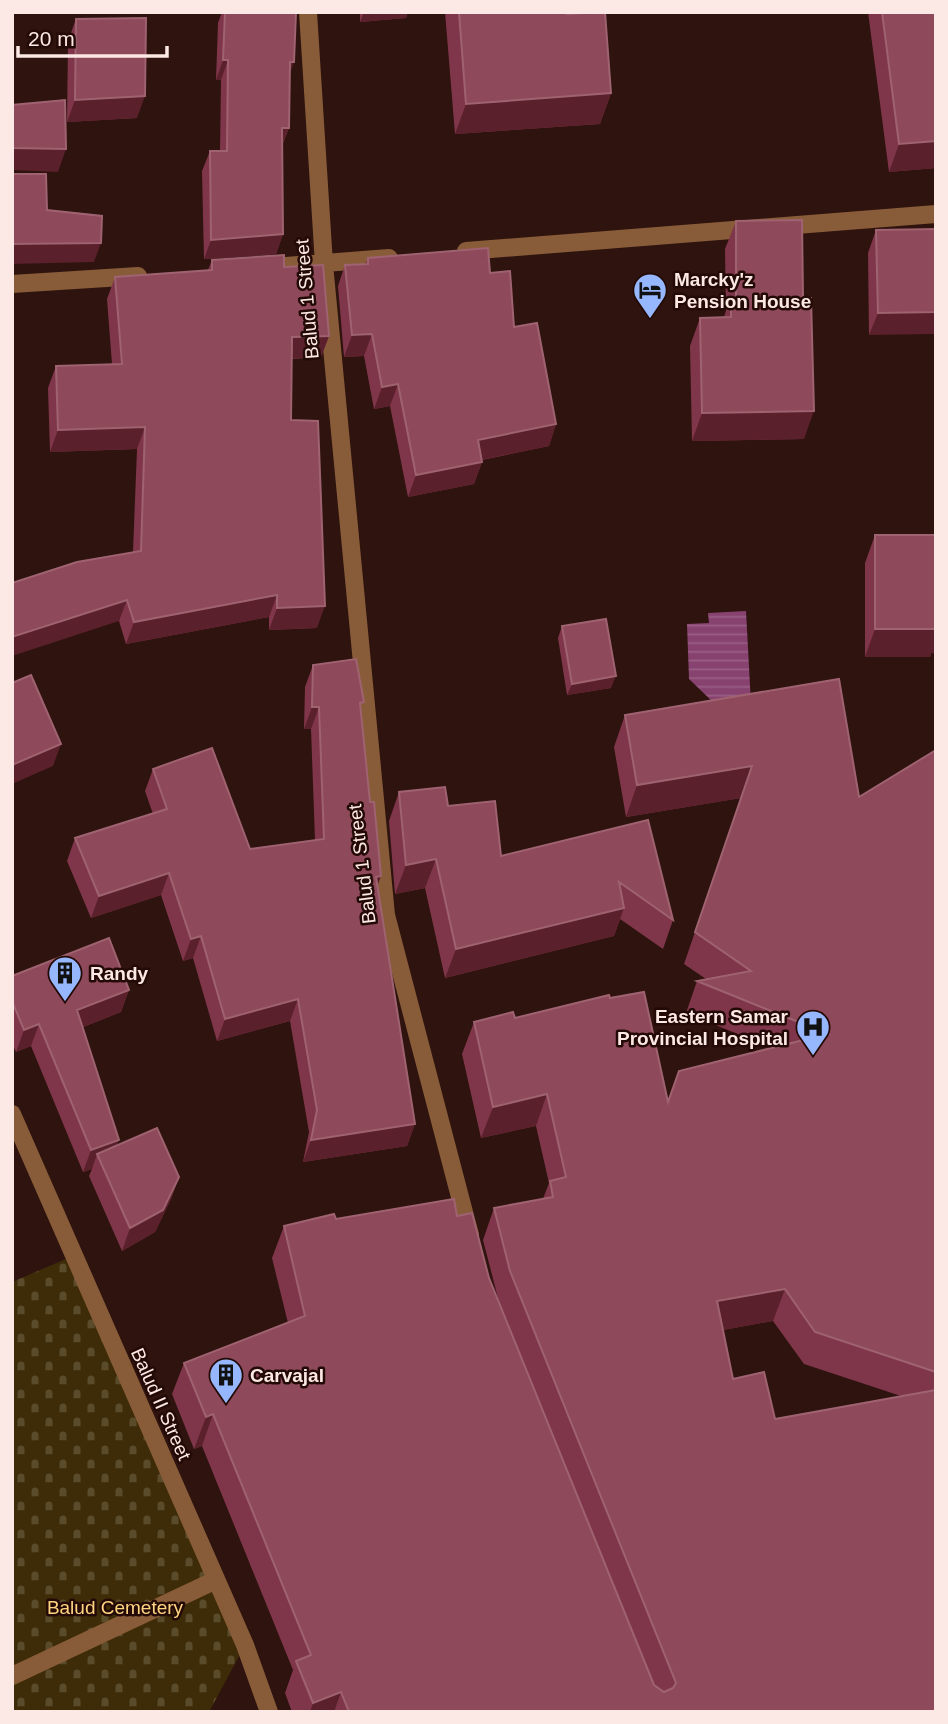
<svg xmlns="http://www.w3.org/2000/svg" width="948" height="1724" font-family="Helvetica,sans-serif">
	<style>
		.cemetery { fill: url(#cemetery-stones) }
		.water { fill: url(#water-rules) }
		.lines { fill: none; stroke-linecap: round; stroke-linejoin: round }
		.minor { stroke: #885c39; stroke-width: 18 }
		.wall { fill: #80364a; fill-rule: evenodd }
		.shaded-wall { fill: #5a202b }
		.building { fill: #8e495a; stroke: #9f6270; stroke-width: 2 }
		.labels { text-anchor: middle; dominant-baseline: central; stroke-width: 5; stroke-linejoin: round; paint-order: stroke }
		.poi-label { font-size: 19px; font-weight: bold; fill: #fce8e4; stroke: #240a06; text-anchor: start }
		.street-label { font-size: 19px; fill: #fce8e4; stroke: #240a06 }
		.park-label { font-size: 19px; fill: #fed480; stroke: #240a06 }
	</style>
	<defs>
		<pattern id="cemetery-stones" width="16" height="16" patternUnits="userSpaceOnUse" patternTransform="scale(1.75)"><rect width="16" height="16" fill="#3d2c07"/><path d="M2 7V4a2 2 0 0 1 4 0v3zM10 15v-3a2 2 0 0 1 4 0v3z" fill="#5a4b2b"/></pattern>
		<pattern id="water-rules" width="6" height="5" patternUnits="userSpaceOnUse" patternTransform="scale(1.75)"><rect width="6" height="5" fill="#874270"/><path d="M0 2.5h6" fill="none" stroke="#995d84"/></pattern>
	</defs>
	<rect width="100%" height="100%" fill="#2e130e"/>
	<path class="cemetery" d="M73,1256l172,389 -36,67h-197v-430z"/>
	<path class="water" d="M746,611l5,93 -35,1 -27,-26 -2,-55 22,-1 -1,-10z"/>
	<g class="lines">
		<path class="minor" d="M308,12l16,252 62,651 84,320
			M466,251l470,-37
			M260,268l129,-10
			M12,284l126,-8
			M12,1114l233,531 24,67
			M12,1676l204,-96"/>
	</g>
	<path class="wall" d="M222,12h74l-7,63v53l-7,18 1,88 -7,20 -72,5 -2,-88 8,-20h10l1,-71h-5l2,-57z
		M360,12h48l-2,6 -46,4z
		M445,12h122l44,81 -11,31 -145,10z
		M868,12h68v156l-47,4z
		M76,19l61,99 -70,4 1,-81z
		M736,221l68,218 -112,2 -2,-95 10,-28 24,-1 2,-6 -1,-62z
		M936,229l-67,106 -1,-82 8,-23z
		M368,258l122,15 66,151 -7,22 -67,14v2l-8,22 -66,13 -18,-91 -16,3 -10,-53 -20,1 -6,-71 7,-21 20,-1z
		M212,260l72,7 45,69 -8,21 -29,2 -1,61 26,208 -48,2v-13l-143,27 -7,-23 14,-69 4,-103 -87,3 -2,-64 8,-22 56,-2 -5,-65 8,-22 93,-7z
		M875,535l56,118 -1,4h-65v-94z
		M562,626l49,62 -44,7 -9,-57z
		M313,665l47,46 17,175 38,238 -8,22 -104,16 6,-30 -19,-111 -73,20 -24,-83 -10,3 -22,-66 -70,23 -24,-57 8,-23 78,-24 -8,-23 8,-22 97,80 65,-9 -4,-111h-7l1,-42z
		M625,715l234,82 77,-47v962h-644l-7,-19 8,-23 -91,-224 -8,3 -22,-55 12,-31 104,-40 -16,-65 12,-32 52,-7 121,-3 32,62 10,24 -16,-62 11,-32 49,-9 6,-16 -13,-57 -55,12 -19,-84 12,-32 41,-4 95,-20 58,104 104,-54 -86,-35 11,-32 9,-2 -22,-15 57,-166 -115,19 -12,-70zM773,1321l31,43 97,32 -126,23 -42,-40 -10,-49z
		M399,792l49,14 53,50 147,-36 25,100 -10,29 -43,-30 -6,17 -169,42 -20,-90 -30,6 -6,-73z
		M12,976l117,14 -8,22 -38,15 34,119 62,31 -8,22 -16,33 -33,19 -33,-75 3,-7 -9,3 -52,-126 -15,6 -4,-9z"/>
	<path class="shaded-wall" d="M364,12h44l-2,6 -46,4z
		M223,60h5l-7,20h-5z
		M290,62h4l-7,20z
		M611,93l-11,31 -145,10 11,-30z
		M145,96l-8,22 -70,4 8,-22z
		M282,128h7l-8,20z
		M936,141v27l-47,4 10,-28z
		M12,148l54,1 -8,23 -46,-2z
		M283,234l-7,20 -72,5 7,-19z
		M101,243l-7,19 -82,2v-19z
		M936,312v22l-67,1 9,-22z
		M372,334l-8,22 -20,1 8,-22z
		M329,336l-8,21 -37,2 8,-22z
		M398,384l-8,22 -16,3 8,-22z
		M814,411l-10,28 -112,2 10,-28z
		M556,424l-7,22 -79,16 8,-22z
		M145,427l-8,22 -87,3 8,-22z
		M482,462l-8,22 -66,13 8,-22z
		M277,595l-8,22 -143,27 8,-22z
		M127,600l-8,21 -107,35v-19z
		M325,606l-8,22 -48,2 8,-22z
		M875,629h61v25l-5,-1 -1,4h-65z
		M616,676l-5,12 -44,7 5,-11z
		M312,707h7l-8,22h-7z
		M61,744l-8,22 -41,18v-19z
		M752,766l-11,32 -115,19 11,-32z
		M436,859l-11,29 -30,6 11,-29z
		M169,873l-8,22 -70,23 8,-22z
		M381,876l-8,22 3,-21z
		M624,908l-10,28 -169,42 11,-29z
		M201,936l-8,22 -10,3 8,-22z
		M129,990l-8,22 -52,20 8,-22z
		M298,999l-8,22 -73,20 8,-22z
		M39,1024l-8,22 -15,6 8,-22z
		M547,1094l-11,32 -55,12 12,-31z
		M415,1124l-8,22 -104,16 8,-22z
		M119,1140l-8,22 -14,-8 -5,15 -9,3 8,-22z
		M179,1177l-8,22 -16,33 -33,19 8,-23z
		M785,1289l-12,32 -67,12 11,-32z
		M213,1414l-11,32 -8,3 12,-32z
		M341,1692l-7,20h-24l3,-9z"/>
	<path class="building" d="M225,12h71l-2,50h-4l-1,66h-7l1,106 -72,6 -1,-89h17l1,-91h-5z
		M459,12h108v2l38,-2 6,81 -145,11z
		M882,12h54v129l-37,3z
		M146,18l-1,78 -70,4 1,-81z
		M65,100l1,49 -54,-1v-43z
		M12,174h34l1,36 55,6 -1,27 -89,1v12z
		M802,220l1,78h8l3,113 -112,2 -2,-95 31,-1v-18h5v-78z
		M936,229v83l-58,1 -2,-83z
		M488,248l2,25 20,-2 4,56 23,-4 19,101 -78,16 4,22 -66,13 -18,-91 -16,3 -10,-53 -20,1 -7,-70 23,-1v-6z
		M284,255v12l39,-2 6,71 -37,1 -1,83 27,1 7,185 -48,2v-13l-143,27 -7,-22 -115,37v-54l65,-21 64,-11 4,-124 -87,3 -2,-64 66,-2 -7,-87 97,-7v-10z
		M875,535h61v94h-61z
		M606,619l10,57 -44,8 -10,-58z
		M356,659l8,43 -4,1 10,99h4l7,74 -5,1 39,247 -104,16 6,-30 -19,-111 -73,20 -24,-83 -10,3 -22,-66 -70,23 -24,-58 92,-29 -14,-40 59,-21 38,101 74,-10 -5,-132h-7l1,-42z
		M31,675l30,69 -49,21v-82z
		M839,679l20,118 77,-47v622l-121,-40 -30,-43 -68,12 16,78 31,-7 11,47 161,-29v322h-587l-8,-20 -28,11 -17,-42 15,-6 -98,-241 -7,3 -22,-54 121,-47 -21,-90 50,-12 2,5 118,-20 3,17 15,-3 17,65 165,407 10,7 9,-4 3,-5 -166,-412 -16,-63 59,-11 -3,-16 16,-4 -19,-83 -54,13 -19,-85 39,-10 2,6 94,-23 1,3 34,-6 24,110 11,-31 149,-37 -131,-53 54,-10 -56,-39 57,-166 -115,19 -12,-70z
		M445,787l3,19 47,-5 6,55 147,-36 25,100 -54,-38 5,26 -168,41 -20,-90 -30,6 -7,-73z
		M109,938l20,52 -52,20 42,130 -28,10 -52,-126 -15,6 -12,-29v-25z
		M157,1128l22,49 -16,33 -33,18 -33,-74z"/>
	<defs>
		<g id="hotel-pin" transform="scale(1.75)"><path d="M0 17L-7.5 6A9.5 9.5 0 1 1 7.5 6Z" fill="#96b6fd" stroke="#240a06"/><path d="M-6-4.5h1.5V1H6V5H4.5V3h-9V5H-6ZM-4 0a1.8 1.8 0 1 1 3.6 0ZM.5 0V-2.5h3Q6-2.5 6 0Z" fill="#111"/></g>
		<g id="building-pin" transform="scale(1.75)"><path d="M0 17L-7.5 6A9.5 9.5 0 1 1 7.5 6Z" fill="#96b6fd" stroke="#240a06"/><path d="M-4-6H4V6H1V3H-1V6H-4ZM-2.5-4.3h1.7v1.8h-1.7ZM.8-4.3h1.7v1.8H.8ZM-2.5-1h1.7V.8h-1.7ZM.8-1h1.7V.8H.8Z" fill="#111"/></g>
		<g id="hospital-pin" transform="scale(1.75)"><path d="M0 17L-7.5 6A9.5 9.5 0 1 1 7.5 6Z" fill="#96b6fd" stroke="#240a06"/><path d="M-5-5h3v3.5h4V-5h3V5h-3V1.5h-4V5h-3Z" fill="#111"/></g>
	</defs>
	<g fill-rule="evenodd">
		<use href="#hotel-pin" x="650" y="290"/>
		<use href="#building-pin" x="65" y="973"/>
		<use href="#hospital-pin" x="813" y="1027"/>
		<use href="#building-pin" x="226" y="1375"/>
	</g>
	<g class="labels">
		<g class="poi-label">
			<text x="674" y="279">Marcky'z<tspan x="674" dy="22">Pension House</tspan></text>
			<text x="90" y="973">Randy</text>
			<text x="788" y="1016" text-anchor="end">Eastern Samar<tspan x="788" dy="22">Provincial Hospital</tspan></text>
			<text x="250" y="1375">Carvajal</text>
		</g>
		<g class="street-label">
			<text transform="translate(307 299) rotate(-95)">Balud 1 Street</text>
			<text transform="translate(362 864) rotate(-97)">Balud 1 Street</text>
			<text transform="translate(161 1404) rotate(66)">Balud II Street</text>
		</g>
		<g class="park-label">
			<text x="115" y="1607">Balud Cemetery</text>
		</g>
	</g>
	<rect width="948" height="1724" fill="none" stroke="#fce8e4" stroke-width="28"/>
	<path d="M18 46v10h149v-10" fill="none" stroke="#fce8e4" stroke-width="3.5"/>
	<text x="28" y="46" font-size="21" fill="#fce8e4" stroke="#240a06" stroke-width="5" paint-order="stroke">20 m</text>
</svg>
